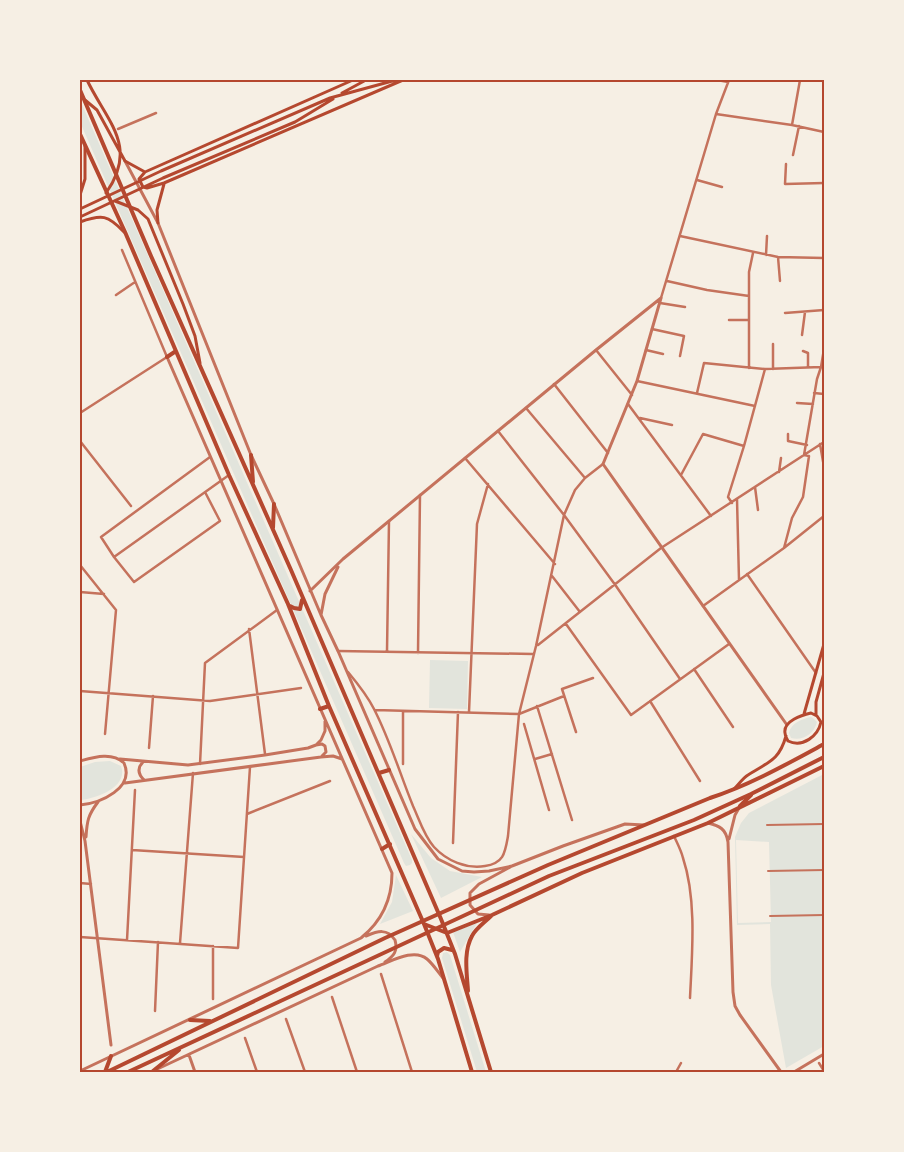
<svg xmlns="http://www.w3.org/2000/svg" width="904" height="1152" font-family="'Fira Sans Condensed',sans-serif">
	<style>
		.green { fill: #e2e4dc; fill-rule: evenodd }
		.lines { fill: none; stroke-linecap: round; stroke-linejoin: round }
		.pedestrian { stroke: #c5725c; stroke-width: 2 }
		.minor { stroke: #c5725c; stroke-width: 2.5 }
		.tertiary { stroke: #c5725c; stroke-width: 3 }
		.secondary { stroke: #b5482f; stroke-width: 3 }
		.primary { stroke: #b5482f; stroke-width: 4 }
		.trunk { stroke: #b5482f; stroke-width: 4 }
		.neatline { fill: none; stroke: #b5482f; stroke-width: 2 }
	</style>
	<rect width="100%" height="100%" fill="#f6efe4"/>
	<path class="green" d="M80,100l332,760v3l-2,2 -4,1 -2,-3 -324,-741z
		M430,660l38,1 -1,48 -38,-1z
		M811,717l3,2 3,3c-3,12 -14,19 -26,16l-2,-5c2,-10 13,-14 22,-16z
		M110,761l11,5c8,21 -25,33 -41,34v-33l15,-5z
		M824,774v272l-38,22 -15,-83 -1,-61 -33,1 -2,-88 6,-14 8,-10zM736,840l33,2 2,80 -33,1z
		M411,834l20,24 19,13 32,6 -41,21z
		M396,875l17,36 -33,13 12,-22z
		M477,923l-17,29 -7,-20z
		M447,952l3,3 36,117h-9l-35,-114 1,-5z"/>
	<g class="lines">
		<path class="pedestrian" d="M767,825l57,-1
			M768,871l56,-1
			M770,916l54,-1"/>
		<path class="minor" d="M717,80l11,2
			M716,114l76,11 32,7
			M792,125l8,-45
			M118,129l38,-16
			M793,155l6,-29
			M786,164l-1,20 39,-1
			M697,180l25,7
			M680,236l98,21 46,1
			M766,255l1,-19
			M778,257l2,24
			M667,281l40,9 42,6
			M116,295l19,-13
			M661,298l55,-184 13,-34
			M660,303l25,4
			M785,313l39,-3
			M729,320h20
			M652,329l32,7 -4,20
			M802,335l3,-23
			M773,344v25
			M596,350l36,45
			M646,350l17,4
			M803,351l5,2v14
			M749,368v-96l4,-19
			M637,381l118,25
			M554,384l54,69
			M697,393l7,-30 61,6 56,-2
			M814,393l10,1
			M797,403l16,1
			M628,404l83,112
			M526,408l59,70
			M80,413l87,-56 -45,-107
			M640,418l32,7
			M498,431l66,84 52,71 64,93
			M788,434v7l19,4
			M80,441l51,65
			M820,444l4,23
			M465,458l90,106
			M779,472l2,-14
			M681,475l22,-41 41,12
			M755,487l3,23
			M205,492l15,29 -86,61 -20,-25 -13,-20 109,-80
			M737,499l2,81
			M732,503l-4,-6 16,-51 21,-77
			M784,548l8,-30 11,-21 6,-41 -5,-1 13,-76 4,-12 3,-18
			M114,557l115,-82
			M80,565l36,45 -11,124
			M747,574l69,99
			M552,576l28,36
			M80,592l24,2
			M703,606l81,-58 40,-32
			M566,624l65,91 98,-71
			M249,629l16,125
			M538,645l123,-97 163,-106
			M338,651l195,3
			M387,651l2,-130
			M418,653l2,-158
			M694,669l39,58
			M348,672c10,12 19,23 26,37 16,31 26,65 39,97 6,13 11,30 21,41 13,14 32,22 51,19 19,-3 20,-13 23,-30l11,-122 17,-68 28,-131 11,-25 10,-12 18,-14
			M80,691l130,10 91,-13
			M650,701l50,80
			M537,706l35,114
			M375,710l144,4 45,-18
			M469,712l8,-188 11,-40
			M524,724l25,86
			M576,732l-14,-43 31,-11
			M149,748l4,-52
			M535,759l17,-5
			M200,764l5,-101 72,-53
			M403,764v-53
			M247,814l83,-33
			M674,836c3,7 7,14 9,22 14,42 9,96 7,140
			M453,843l5,-131
			M132,850l112,7
			M80,883l11,1
			M80,937l158,11 12,-181
			M127,940l8,-150
			M180,943l13,-170
			M381,974l31,98
			M332,997l25,75
			M213,999v-53
			M155,1011l3,-69
			M286,1019l19,53
			M245,1038l12,34
			M819,1063l5,8
			M676,1072l5,-9"/>
		<path class="tertiary" d="M125,161l33,62 93,232 23,49 47,111 17,36 77,178 23,30 24,12 12,1 15,-1 23,-5
			M661,298l-24,83 -34,83 184,261
			M310,591l33,-32 253,-209 65,-52
			M321,615l4,-21 13,-27
			M316,745l6,-1 3,2 1,6 -4,4
			M120,759l68,6 77,-10 43,-7 8,-3 5,-5 4,-9v-10
			M80,761c15,-4 32,-9 44,2 11,25 -23,40 -44,42
			M143,762c-6,6 -5,12 1,18
			M125,783l196,-26 12,-1 9,3
			M80,821l5,20 26,204
			M708,823c12,3 18,6 20,19l5,150 2,14 5,9 41,57
			M86,837c1,-16 2,-22 12,-35
			M729,839l6,-24 4,-7
			M489,915l-11,-1 -8,-9v-12l9,-9 33,-18 51,-20 62,-22 19,1
			M366,936c12,-5 21,-8 29,4 3,11 -1,16 -10,22
			M189,1055l6,17
			M80,1071l281,-133c21,-17 31,-38 31,-65l-225,-516
			M151,1072l227,-106c14,-5 36,-18 49,-7 6,5 11,13 16,19
			M794,1072l30,-18"/>
		<path class="secondary" d="M87,80c20,42 52,66 19,113
			M353,80l-208,92 -6,7 4,8 4,1 17,-5 239,-103
			M342,93l24,-13
			M85,100l12,10 28,51 20,11
			M80,195l5,-16v-33
			M115,201l23,9 10,9 35,85 12,32 5,27
			M80,209l81,-38 169,-73 66,-18
			M80,217l83,-39 132,-56 38,-23
			M80,222c22,-8 28,-7 44,10
			M158,223l-1,-13 7,-26
			M811,713l6,3 4,6c-3,14 -18,26 -33,19 -1,-2 -3,-5 -3,-8 -2,-12 17,-18 26,-20z
			M804,714l20,-70
			M816,715v-13l8,-29
			M734,789c5,-5 9,-11 14,-14 20,-13 31,-14 38,-39"/>
		<path class="primary" d="M80,90l71,166 140,314 150,349 14,35 36,118
			M80,134l45,98 104,243 59,129 41,102 95,218 14,35 34,113
			M167,357l9,-6
			M251,455l2,27
			M273,528l1,-24
			M290,606l4,2 6,1 2,-9
			M320,709l9,-3
			M379,773l10,-3
			M740,806l11,-11
			M382,849l8,-5
			M424,924l23,9 45,-18 90,-42 126,-50 116,-57
			M437,956l1,-4 6,-4 8,2
			M468,991c-1,-17 -5,-39 4,-55 3,-7 13,-14 19,-20"/>
		<path class="trunk" d="M190,1020l20,1
			M153,1071l26,-21
			M105,1072l6,-16
			M107,1072l278,-134 163,-73 162,-67c40,-13 77,-34 114,-54
			M128,1072l421,-196 145,-56 57,-26 73,-37"/>
	</g>
	<rect width="904" height="1152" fill="none" stroke="#f6efe4" stroke-width="162"/>
	<rect x="81" y="81" width="742" height="990" class="neatline"/>
</svg>
